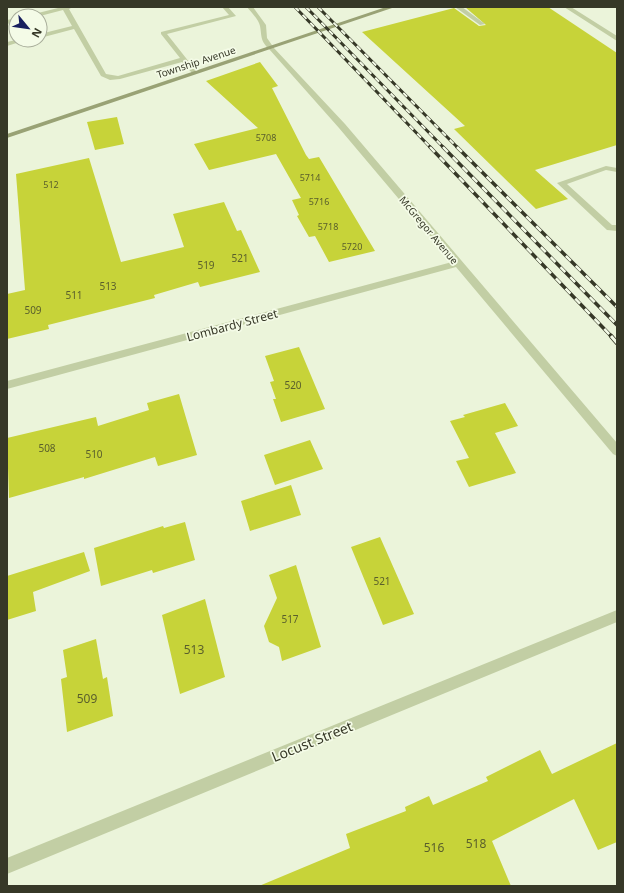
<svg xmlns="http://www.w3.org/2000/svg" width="624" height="893" font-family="'Noto Sans',sans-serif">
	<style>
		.building { fill: #c7d339 }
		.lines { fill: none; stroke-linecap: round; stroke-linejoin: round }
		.service { fill: #c2cea4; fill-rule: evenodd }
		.minor { fill: #c2cea4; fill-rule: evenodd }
		.secondary { fill: #99a275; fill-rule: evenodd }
		.rail-far2-casing { stroke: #363827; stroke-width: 3 }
		.rail-far1-casing { stroke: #363827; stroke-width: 3.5 }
		.rail-casing { stroke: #363827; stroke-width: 4.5 }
		.rail-far2 { stroke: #f4fbe7; stroke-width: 2; stroke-dasharray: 5.5; stroke-linecap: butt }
		.rail-far1 { stroke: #f4fbe7; stroke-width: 2.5; stroke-dasharray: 7; stroke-linecap: butt }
		.rail { stroke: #f4fbe7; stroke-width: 3; stroke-dasharray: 9; stroke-linecap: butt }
		.labels { text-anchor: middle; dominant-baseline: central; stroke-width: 3.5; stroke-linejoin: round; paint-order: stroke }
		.far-number-label { font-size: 9px; fill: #5a5f2c }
		.far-street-label { font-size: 10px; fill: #363827; stroke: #f4fbe7 }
		.number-label { font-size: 10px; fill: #5a5f2c }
		.street-label { font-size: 12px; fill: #363827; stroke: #f4fbe7 }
		.near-number-label { font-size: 12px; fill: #5a5f2c }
		.near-street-label { font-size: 14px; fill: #363827; stroke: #f4fbe7 }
	</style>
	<rect width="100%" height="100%" fill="#ebf4da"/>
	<path class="building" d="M465,7h83l69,46v92l-82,25 33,29 -32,10 -82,-80 11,-3 -103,-94 92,-24 25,18 7,-1z
		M260,62l18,24 -6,2 34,67 3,4 10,-2 56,94 -46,11 -14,-26 -6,1 -12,-21 2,-1 -7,-15 9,-2 -25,-44 -67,16 -15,-26 64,-16 -52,-47z
		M117,117l7,27 -29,6 -8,-28z
		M89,158l32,104 63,-15 -11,-33 51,-12 13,29 4,-1 19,42 -60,15 -2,-5 -44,13 1,3 -107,27 1,4 -42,10v-45l18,-4 -9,-116z
		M299,347l26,62 -44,13 -8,-23h3l-6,-17 4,-1 -9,-25z
		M179,394l18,61 -39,11 -3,-9 -71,22v-2l-75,21 -2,-60 89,-21 2,9 51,-16 -2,-7z
		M505,403l13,23 -23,7 21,40 -47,14 -13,-26 13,-3 -19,-37 15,-4 -2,-2z
		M310,440l13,29 -48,16 -11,-30z
		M291,485l10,30 -51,16 -9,-30z
		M185,522l10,38 -42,13 -1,-3 -51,16 -7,-38 69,-22 1,2z
		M380,537l34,77 -31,11 -32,-78z
		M84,552l6,19 -57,21 3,19 -29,9v-44z
		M296,565l25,82 -39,14 -3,-14 -10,-5 -5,-16 13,-28 -8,-23z
		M205,599l20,78 -45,17 -18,-79z
		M96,639l7,40 4,-2 6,39 -46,16 -6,-53 6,-2 -4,-27z
		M617,743v99l-19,8 -24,-51 -82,42 19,45h-252l91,-38 -4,-14 60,-23 -1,-4 24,-11 4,9 55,-24 -2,-4 54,-27 12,24z"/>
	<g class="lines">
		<path class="service" d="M62,7h11l-4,2 37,65 12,2 62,-18 -19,-24v-2l68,-17 -7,-8h6l8,9 -69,18 30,38v2h-4l-11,-12 -62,17 -10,1 -9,-4 -27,-47 -34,9v-4l32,-8 -9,-16 -23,6h-11l1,-1z
			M247,7h6l13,18 1,13 7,10 -1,1h-4c-9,-9 -7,-12 -9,-23 -1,-6 -9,-14 -13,-19z
			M455,7h7l23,17 -5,1z
			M564,7h7l46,29v5z
			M16,18v4l-9,2v-4z
			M16,40h10l-19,6v-4z
			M606,166l11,2v4l-11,-2 -39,14 45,41h5v6l-10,-1 -50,-47z"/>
		<path class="minor" d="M269,47h4l72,77 272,319v13l-4,-2 -157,-187 -449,122v-8l445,-119 -113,-134 -70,-79z
			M617,610v12l-610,252v-16z"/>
		<path class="secondary" d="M386,7h9l-388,131v-4z"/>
		<g class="rail-far2-casing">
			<path id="rail-far2" d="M295,7l136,141
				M306,7l138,141
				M318,7l140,141"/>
		</g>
		<g class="rail-far1-casing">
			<path id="rail-far1" d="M430,147l182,190
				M443,147l174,178
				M457,147l160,160"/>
		</g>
		<g class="rail-casing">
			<path id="rail" d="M611,336l6,7"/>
		</g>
		<use href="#rail-far2" class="rail-far2"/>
		<use href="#rail-far1" class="rail-far1"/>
		<use href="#rail" class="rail"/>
	</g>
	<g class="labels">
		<g class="far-number-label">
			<text x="266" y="137">5708</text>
			<text x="310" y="177">5714</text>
			<text x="51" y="184">512</text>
			<text x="319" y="201">5716</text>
			<text x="328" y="226">5718</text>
			<text x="352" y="246">5720</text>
		</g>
		<g class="far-street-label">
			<text transform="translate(196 62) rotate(-18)">Township Avenue</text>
			<text transform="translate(429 230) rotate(50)">McGregor Avenue</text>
		</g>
		<g class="number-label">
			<text x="240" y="258">521</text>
			<text x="206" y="265">519</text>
			<text x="108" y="286">513</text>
			<text x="74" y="295">511</text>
			<text x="33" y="310">509</text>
			<text x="293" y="385">520</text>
			<text x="47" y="448">508</text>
			<text x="94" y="454">510</text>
			<text x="382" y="581">521</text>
			<text x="290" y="619">517</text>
		</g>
		<g class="street-label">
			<text transform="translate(232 325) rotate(-15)">Lombardy Street</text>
		</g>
		<g class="near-number-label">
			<text x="194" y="649">513</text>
			<text x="87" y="698">509</text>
			<text x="476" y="843">518</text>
			<text x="434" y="847">516</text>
		</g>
		<g class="near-street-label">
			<text transform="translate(312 741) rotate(-22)">Locust Street</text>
		</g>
	</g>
	<rect width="624" height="893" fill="none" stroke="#363827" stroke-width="16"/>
	<g transform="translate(28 28) rotate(119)"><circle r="19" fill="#f4fbe7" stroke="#a8ad9a"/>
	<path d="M0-3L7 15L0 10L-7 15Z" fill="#181f5e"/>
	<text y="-6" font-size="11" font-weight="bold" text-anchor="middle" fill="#363827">N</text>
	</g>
</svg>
